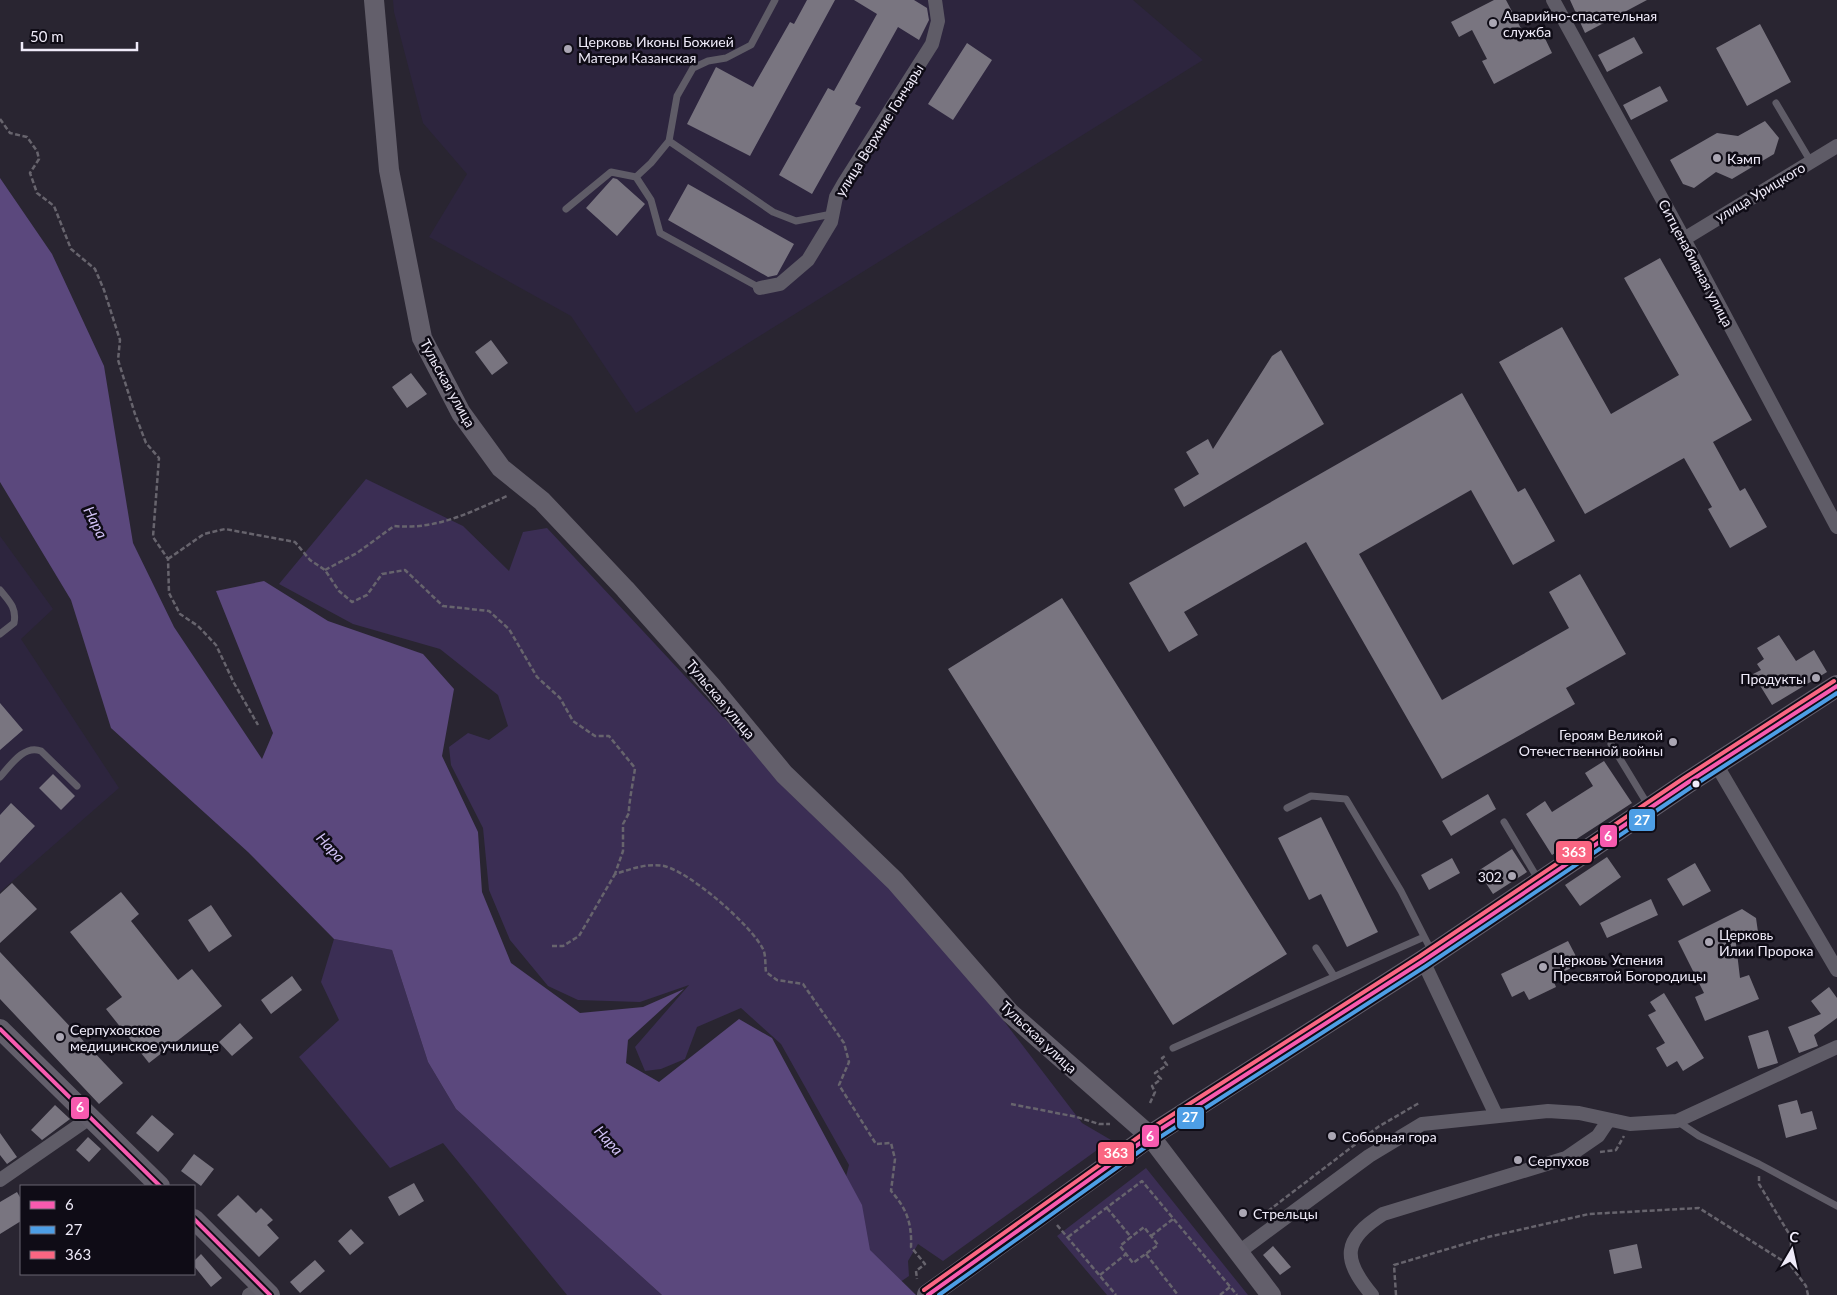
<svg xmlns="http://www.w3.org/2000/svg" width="1837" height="1295" font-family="Lato,sans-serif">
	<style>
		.built { fill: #2d253e }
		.green { fill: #3b2e54 }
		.water { fill: #5b487d }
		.building { fill: #797580 }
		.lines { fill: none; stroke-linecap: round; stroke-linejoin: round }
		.path { stroke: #67646d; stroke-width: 2.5; stroke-dasharray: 5 2.5; stroke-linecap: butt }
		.lane { stroke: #5f5c67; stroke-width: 7 }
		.street { stroke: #5f5c67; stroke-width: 14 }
		.secondary { stroke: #635f6b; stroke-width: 20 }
		.primary { stroke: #615d6a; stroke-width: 22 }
		.bus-1-casing { stroke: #0f0c16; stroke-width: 8 }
		.bus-2-casing { stroke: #0f0c16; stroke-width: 8 }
		.bus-3-casing { stroke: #0f0c16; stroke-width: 8 }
		.bus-1 { stroke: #f75aaf; stroke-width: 4 }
		.bus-2 { stroke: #4d9ee5; stroke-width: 4 }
		.bus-3 { stroke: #fa6682; stroke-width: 4 }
		.poi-dot { fill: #aaa6b3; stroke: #0f0c16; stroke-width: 2 }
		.bus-dot { fill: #efebf9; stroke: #0f0c16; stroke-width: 2 }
		.labels { text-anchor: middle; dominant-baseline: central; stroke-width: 5; stroke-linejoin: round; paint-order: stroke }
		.poi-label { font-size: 14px; fill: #efebf9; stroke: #0f0c16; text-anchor: start }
		.street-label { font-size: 14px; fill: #efebf9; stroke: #0f0c16 }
		.water-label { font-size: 15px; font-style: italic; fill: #d0c0f4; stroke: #0f0c16 }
		.line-badge { stroke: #0f0c16; stroke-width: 2 }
		.badge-label { font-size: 14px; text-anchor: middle; font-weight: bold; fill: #fff }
	</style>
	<rect width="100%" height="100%" fill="#292531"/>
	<path class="built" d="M393,0h740l70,60 -567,353 -65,-97 -142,-79 38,-63 -44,-51 -29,-111z
		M0,536l53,73 -32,30 98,149 -119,104z"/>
	<path class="green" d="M366,479l97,47 46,45 14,-39 24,-4 287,308 72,64 78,95 98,128 29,17 -168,121 -25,-17 -10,17 1,15 -28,19 -44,-84 12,-46 -68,-121 -40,-36 -44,19 -12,32 -24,10 -16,2 -10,-24 54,-62 -49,17 -62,-2 -30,-14 -38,-46 -21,-50 -6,-62 -32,-63 -2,-18 19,-14 21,7 19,-14 -10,-31 -58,-46 -87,-25 -74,-40z
		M334,939l58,11 36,112 28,47 206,186h-95l-124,-152 -53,25 -91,-111 40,-37 -18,-38z
		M1146,1168l102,127h-141l-50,-59z"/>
	<path class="water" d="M0,178l52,76 52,112 29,177 41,84 88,132 11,-26 -57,-142 48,-10 64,40 95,33 31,35 -12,67 36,76 4,60 29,71 69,50 63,-6 41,-18 -56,51 -2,23 33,19 80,-63 33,19 90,167 8,45 46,45h-254l-206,-186 -28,-47 -36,-112 -58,-11 -86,-87 -137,-124 -40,-128 -71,-118z"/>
	<path class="building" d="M807,0h28l-85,156 -63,-32 29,-57 37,20 37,-65 4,2z
		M854,0h60l13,8 2,12 -10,20 -21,-13 -43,77 6,3 -49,87 -33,-19 49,-87 6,3 43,-77z
		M1494,0h12l20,38 15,-8 11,23 -58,31 -12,-23 5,-2 -15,-29 -13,7 -8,-15z
		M1570,0h77l-62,33z
		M1760,24l31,58 -44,24 -31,-58z
		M1634,37l9,16 -36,19 -9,-17z
		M967,43l25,17 -39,60 -25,-16z
		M1660,86l8,15 -37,19 -8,-15z
		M1765,121l14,17 -5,16 -42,25 -16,-7 -22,16 -11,-4 -13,-24 47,-27 21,3z
		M613,178l4,1 28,25 -28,32 -31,-28z
		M688,184l106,60 -17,31 -9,2 -100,-57z
		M1660,258l92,162 -39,22 27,49 5,-3 22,39 -37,21 -22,-39 4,-2 -28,-49 -99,56 -86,-152 63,-35 49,87 68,-39 -55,-97z
		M491,340l17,23 -16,12 -17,-23z
		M1281,350l43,74 -140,83 -10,-18 25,-15 -13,-22 22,-13 5,10 59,-93z
		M411,373l16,21 -20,14 -15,-21z
		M1462,393l56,99 7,-4 30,53 -42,24 -42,-75 -112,64 83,146 127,-72 -20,-36 31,-18 46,80 -60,34 9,16 -133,75 -136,-237 -122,70 14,23 -29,17 -40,-69z
		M1062,598l225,356 -114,71 -225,-356z
		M1779,635l17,26 18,-11 13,22 -55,33 -19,-31 8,-4 -4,-6 7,-5 -7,-11z
		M0,703l23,27 -23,20z
		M1604,761l28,42 -80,52 -26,-41 19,-13 7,11 41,-26 -8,-13z
		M53,774l22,22 -14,14 -22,-22z
		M1488,794l8,15 -45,27 -9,-15z
		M11,803l24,23 -35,37v-48z
		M1321,817l57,115 -31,15 -26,-53 -12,6 -31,-62z
		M1512,849l15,23 -34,22 -15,-23z
		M1607,857l14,20 -41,29 -15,-21z
		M1452,858l8,15 -31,17 -8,-15z
		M1695,863l16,28 -28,15 -16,-27z
		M12,883l25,26 -37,34v-49z
		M121,892l18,22 -8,7 47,59 14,-11 30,37 -73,57 -43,-54 16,-12 -52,-65z
		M1651,899l7,16 -51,23 -7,-15z
		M211,905l21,31 -23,16 -21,-32z
		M1742,909l14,9 2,14 -22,12 4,34 9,-3 10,24 -54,22 -10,-24 9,-4 -26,-52z
		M1568,941l12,23 -28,13 4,10 -27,13 -5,-9 -12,6 -11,-23z
		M0,952l123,131 -24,21 -99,-105z
		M292,976l10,14 -31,24 -10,-14z
		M1829,987l8,11v20l-23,17 4,11 -19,7 -11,-26 33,-13 -10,-13z
		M1664,993l40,65 -21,13 -6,-10 -10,6 -11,-19 9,-5 -17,-28 8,-4 -6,-9z
		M240,1023l13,15 -21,18 -13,-14z
		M1768,1030l10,33 -20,6 -10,-33z
		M1797,1100l4,14 11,-3 5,18 -31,9 -8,-33z
		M55,1105l15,14 -28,21 -11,-10z
		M152,1115l22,19 -16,18 -22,-19z
		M0,1133l17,24 -10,7 -7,-9z
		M88,1137l13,12 -12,13 -13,-12z
		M194,1154l20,15 -13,17 -20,-15z
		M414,1183l10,18 -25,15 -11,-19z
		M17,1192l4,7v22l-21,13v-32z
		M238,1195l18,18 5,-5 12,12 -6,5 12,13 -20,19 -42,-42z
		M351,1229l13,14 -14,12 -12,-14z
		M1637,1244l5,24 -28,6 -5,-24z
		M1273,1246l18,21 -11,8 -17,-20z
		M201,1254l21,24 -11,9 -17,-21v-5z
		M315,1260l10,11 -25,22 -10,-11z"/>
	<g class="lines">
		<path class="path" d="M0,119l10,14 17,4 10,14 2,8 -9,14 7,20 17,13 17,43 24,20 9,21 16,50 -2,20 17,54 11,29 13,15 -6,79 15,22 1,34 11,21 18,12 18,19 18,38 24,42
			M168,559l36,-25 21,-5 70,13 15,18 15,10 14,21 13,11 15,-7 15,-21 23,-4 38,36 46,5 20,18 28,48 23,21 13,23 22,15h14l26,32c-1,9 -7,39 -6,45l-6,11v27l-8,23c16,-5 32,-11 49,-8 26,6 87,59 99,83 3,6 2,16 3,23l11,8 26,4 41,59 5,19 -10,23 37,59 15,-1 4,16 -4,32c16,18 21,33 20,56l14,17 -9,7 1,8
			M325,570l32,-17 37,-27c42,4 75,-13 113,-30
			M552,946h11l16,-10 36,-62
			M1150,1103l5,-11 -3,-6 9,-7 -6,-6 12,-8 -5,-7 3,-2
			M1011,1104l66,13 22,7h11
			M1600,1152l16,-2 8,-14
			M1759,1176v8l32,53v29
			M1107,1208l24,29 -11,9 13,17 25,-18 -14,-18 -13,10
			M1268,1211l110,-84 41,-24
			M1057,1225l59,70
			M1151,1236l22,-17
			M1068,1237l74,-56 95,114
			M1146,1254l32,41
			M1100,1275l26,-21
			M1220,1295l10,-8
			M1396,1295l-2,-30 94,-28 101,-23 110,-6 92,58 15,20 2,9"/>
		<path class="lane" d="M1776,103l35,59
			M669,141l104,71 23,9 36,-7
			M636,177l15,23 9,33 100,55
			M566,209l45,-37 25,5 15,-14 18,-22 8,-45 16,-28 15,-7 18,-3 25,-13 24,-45
			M0,590c9,11 17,18 14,33l-14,11
			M1611,744l37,61
			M0,777c10,-11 24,-33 41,-26l36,35
			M1287,808l24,-12 35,3 55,92 31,61
			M1504,822l34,57
			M1316,948l18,28
			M1173,1048l251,-111
			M1677,1121l22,15 60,28 78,42"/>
		<path class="street" d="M1553,0l131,239 153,288
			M1684,239l153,-93
			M760,288l20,-4 28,-24 23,-38 5,-25 8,-14 88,-139 6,-23 -3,-21
			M1716,764l121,206
			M1423,961l73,154
			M0,1180l91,-63
			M1239,1252l130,-96 53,-32 126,-13 31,2 51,11 47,-3 160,-74
			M249,1295l13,-8
			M1372,1295c-30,-36 -30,-55 11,-81l183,-56 32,-22 10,-15"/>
		<path class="secondary" d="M374,0l15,170 33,168 39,75 40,55 41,33 83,88 88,99 71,86 111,107 115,132 140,123 121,159
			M0,1029l160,157
			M194,1219l76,76"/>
		<path class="primary" d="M928,1295l222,-159 273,-175 264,-178 150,-97"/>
		<g class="bus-1-casing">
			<path id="bus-1" d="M0,1029l160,157
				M194,1219l76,76
				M928,1295l222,-159 273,-175 264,-178 150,-97"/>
		</g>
		<g class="bus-2-casing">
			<path id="bus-2" d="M939,1295l215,-154 272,-175 264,-178 147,-95"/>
		</g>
		<g class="bus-3-casing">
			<path id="bus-3" d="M924,1290l223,-159 273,-175 264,-178 150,-97"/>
		</g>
		<use href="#bus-1" class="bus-1"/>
		<use href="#bus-2" class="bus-2"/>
		<use href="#bus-3" class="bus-3"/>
	</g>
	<g class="poi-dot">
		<circle cx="1493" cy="23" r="5"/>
		<circle cx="568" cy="49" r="5"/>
		<circle cx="1717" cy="158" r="5"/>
		<circle cx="1816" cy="678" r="5"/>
		<circle cx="1673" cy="742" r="5"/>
		<circle cx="1512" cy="876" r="5"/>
		<circle cx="1709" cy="942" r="5"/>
		<circle cx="1543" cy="967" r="5"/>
		<circle cx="60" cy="1037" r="5"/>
		<circle cx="1332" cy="1136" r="5"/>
		<circle cx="1518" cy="1160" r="5"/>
		<circle cx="1243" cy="1213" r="5"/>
	</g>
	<circle class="bus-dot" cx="1696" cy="784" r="4.5"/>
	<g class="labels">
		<g class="poi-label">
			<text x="1503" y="15">Аварийно-спасательная<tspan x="1503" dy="16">служба</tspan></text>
			<text x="578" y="41">Церковь Иконы Божией<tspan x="578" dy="16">Матери Казанская</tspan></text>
			<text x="1727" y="158">Кэмп</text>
			<text x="1806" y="678" text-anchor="end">Продукты</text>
			<text x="1663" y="734" text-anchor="end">Героям Великой<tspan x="1663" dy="16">Отечественной войны</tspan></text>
			<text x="1502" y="876" text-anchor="end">302</text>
			<text x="1719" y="934">Церковь<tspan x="1719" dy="16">Илии Пророка</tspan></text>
			<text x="1553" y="959">Церковь Успения<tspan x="1553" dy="16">Пресвятой Богородицы</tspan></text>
			<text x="70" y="1029">Серпуховское<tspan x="70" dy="16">медицинское училище</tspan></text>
			<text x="1342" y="1136">Соборная гора</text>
			<text x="1528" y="1160">Серпухов</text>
			<text x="1253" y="1213">Стрельцы</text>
		</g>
		<g class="street-label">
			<text transform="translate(879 130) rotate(-58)">улица Верхние Гончары</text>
			<text transform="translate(1760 192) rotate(-31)">улица Урицкого</text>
			<text transform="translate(1696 263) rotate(62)">Ситценабивная улица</text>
			<text transform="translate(448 383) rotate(61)">Тульская улица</text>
			<text transform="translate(721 699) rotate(50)">Тульская улица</text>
			<text transform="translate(1039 1037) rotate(43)">Тульская улица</text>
		</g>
		<g class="water-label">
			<text transform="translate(96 522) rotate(63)">Нара</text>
			<text transform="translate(331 847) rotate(47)">Нара</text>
			<text transform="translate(609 1140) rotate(47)">Нара</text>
		</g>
	</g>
	<g class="line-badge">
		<rect x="1628" y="808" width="28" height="24" rx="5" fill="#4d9ee5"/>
		<rect x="1599" y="824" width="19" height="24" rx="5" fill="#f75aaf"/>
		<rect x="1555" y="840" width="38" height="24" rx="5" fill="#fa6682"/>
		<rect x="70" y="1096" width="20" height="24" rx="5" fill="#f75aaf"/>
		<rect x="1176" y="1106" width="29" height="24" rx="5" fill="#4d9ee5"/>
		<rect x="1141" y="1124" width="19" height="24" rx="5" fill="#f75aaf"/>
		<rect x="1097" y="1141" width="38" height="24" rx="5" fill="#fa6682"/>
	</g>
	<g class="badge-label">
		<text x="1642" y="825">27</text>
		<text x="1608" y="841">6</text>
		<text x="1574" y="857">363</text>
		<text x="80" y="1112">6</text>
		<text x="1190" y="1122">27</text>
		<text x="1150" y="1141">6</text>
		<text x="1116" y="1158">363</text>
	</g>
	<rect x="20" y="1185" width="175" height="90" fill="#0f0c16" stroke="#696571"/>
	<rect x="30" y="1201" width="25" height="8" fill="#f75aaf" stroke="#696571"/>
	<text x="65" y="1210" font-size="15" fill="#efebf9">6</text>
	<rect x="30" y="1226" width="25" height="8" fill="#4d9ee5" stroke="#696571"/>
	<text x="65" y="1235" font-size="15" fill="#efebf9">27</text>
	<rect x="30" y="1251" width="25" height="8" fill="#fa6682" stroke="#696571"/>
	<text x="65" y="1260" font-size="15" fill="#efebf9">363</text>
	<g transform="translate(1792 1250) rotate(9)" stroke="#0f0c16" stroke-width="4" paint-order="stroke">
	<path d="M0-4L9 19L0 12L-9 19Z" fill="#efebf9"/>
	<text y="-8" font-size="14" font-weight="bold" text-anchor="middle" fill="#efebf9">С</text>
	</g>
	<path d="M22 42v8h115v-8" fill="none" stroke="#efebf9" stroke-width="2.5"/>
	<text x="30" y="42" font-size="15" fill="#efebf9" stroke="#0f0c16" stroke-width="4" paint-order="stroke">50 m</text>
</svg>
